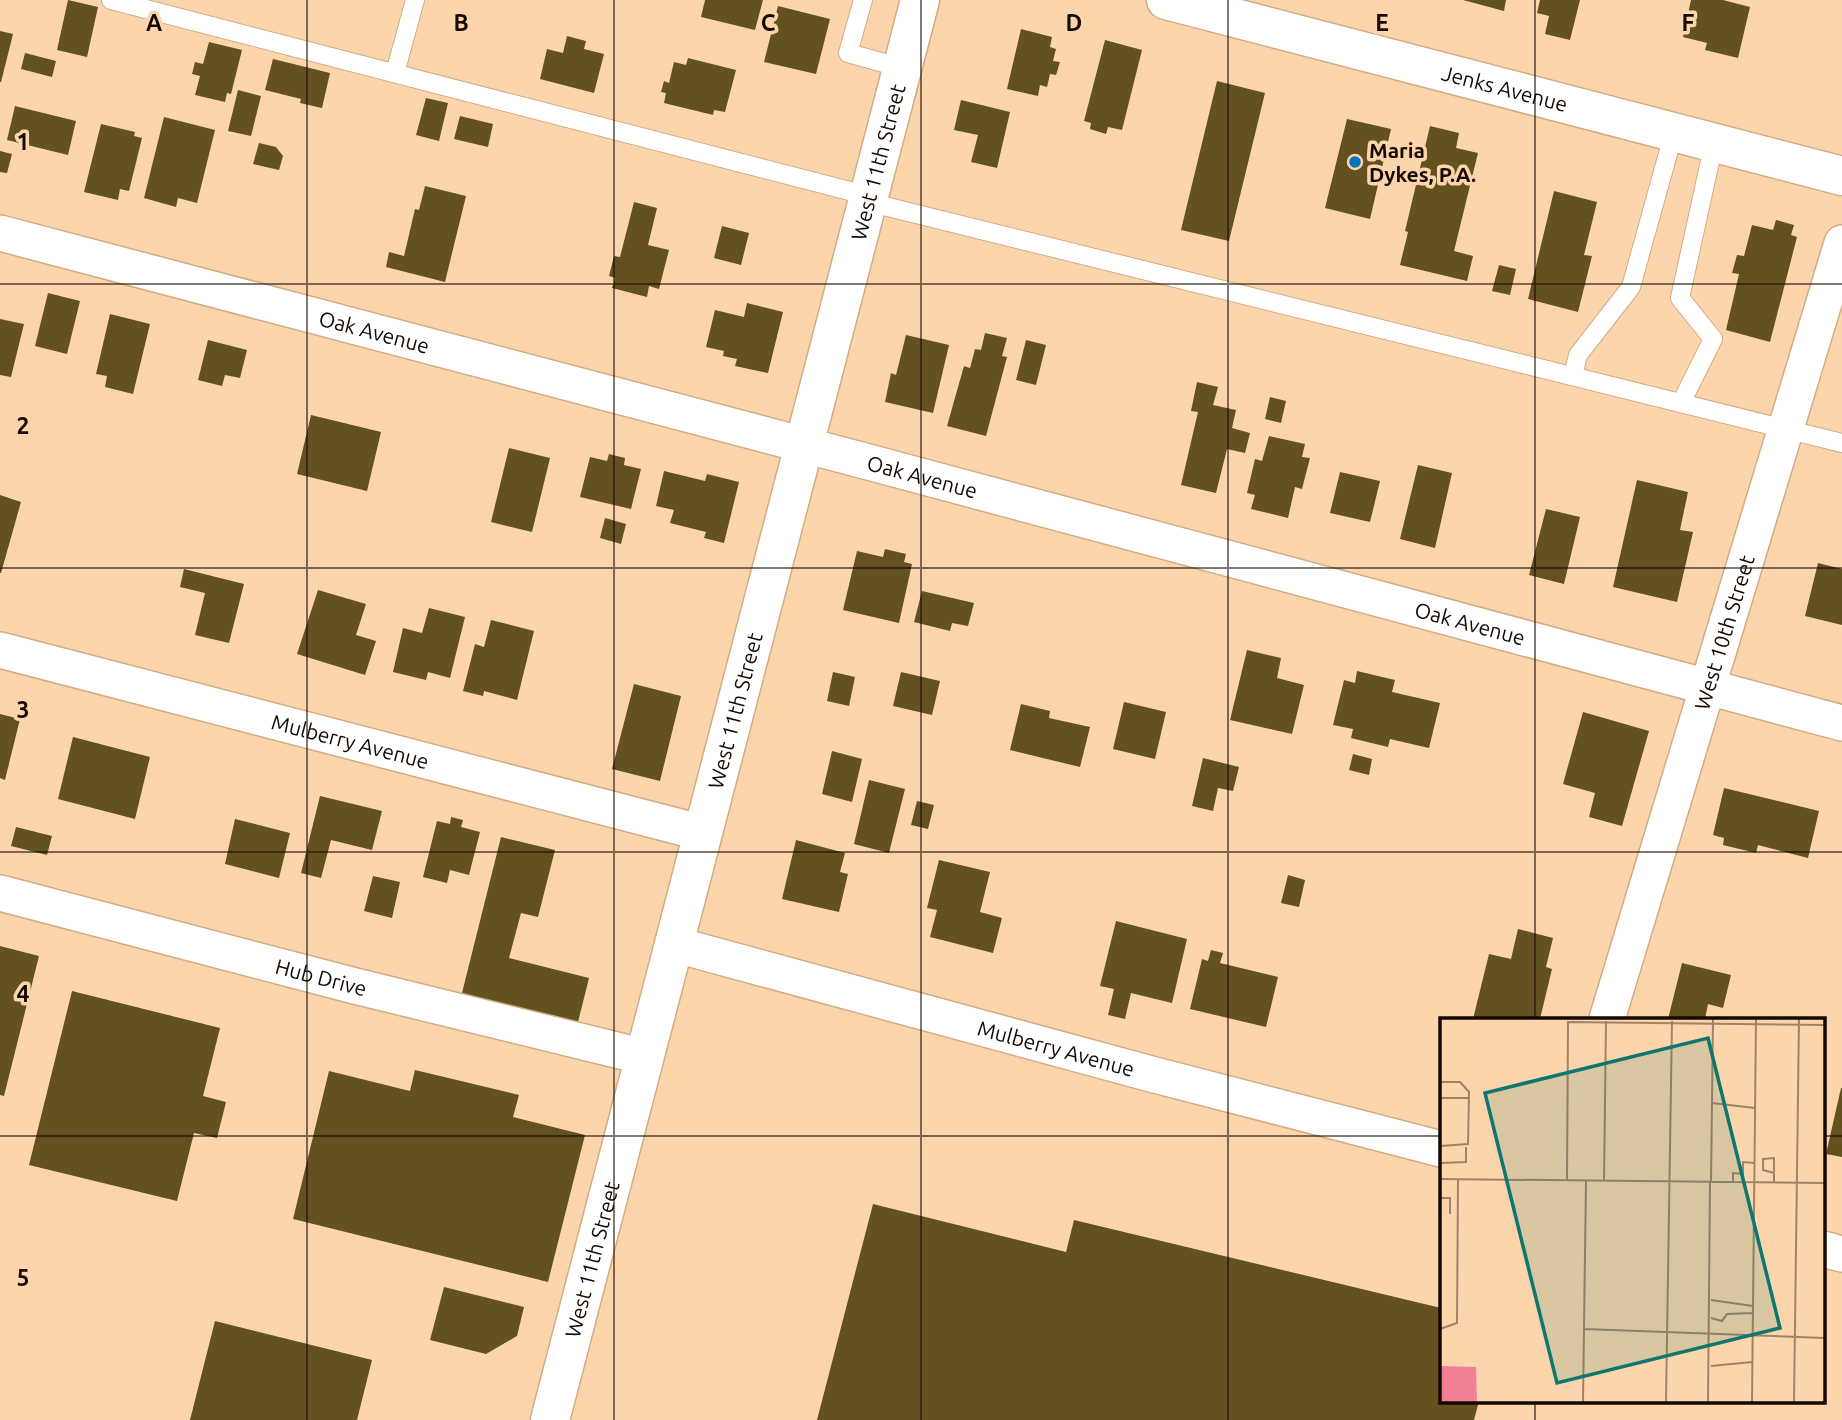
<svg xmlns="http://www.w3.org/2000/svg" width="1842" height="1420" font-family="Ubuntu,sans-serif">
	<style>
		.building { fill: #635120 }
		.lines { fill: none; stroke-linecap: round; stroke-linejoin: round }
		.service-casing { stroke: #d3ac84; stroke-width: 20 }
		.minor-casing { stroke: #d3ac84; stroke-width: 38 }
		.tertiary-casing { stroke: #d3ac84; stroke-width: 41 }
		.secondary-casing { stroke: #d3ac84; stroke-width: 41 }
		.service { stroke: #fff; stroke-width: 18 }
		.minor { stroke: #fff; stroke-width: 35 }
		.tertiary { stroke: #fff; stroke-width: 38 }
		.secondary { stroke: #fff; stroke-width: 38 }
		.grid { fill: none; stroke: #150900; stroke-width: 2; stroke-opacity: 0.55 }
		.poi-dot { fill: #0472bd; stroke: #fdd5ac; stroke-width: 2.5 }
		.labels { text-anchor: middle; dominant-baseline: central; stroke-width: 7; stroke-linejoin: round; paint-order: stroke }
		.street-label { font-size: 21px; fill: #150900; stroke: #fdd5ac }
		.poi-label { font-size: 21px; font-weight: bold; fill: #150900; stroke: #fdd5ac; text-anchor: start }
		.inset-road { fill: none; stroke: #a08367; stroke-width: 2 }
		.view { fill: #0f766e; fill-opacity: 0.15; stroke: #0f766e; stroke-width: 3.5 }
		.inset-edge { fill: none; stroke: #150900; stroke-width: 3.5 }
		.grid-label { font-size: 23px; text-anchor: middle; font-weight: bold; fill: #150900; stroke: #fdd5ac; stroke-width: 7; stroke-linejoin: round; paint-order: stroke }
	</style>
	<rect width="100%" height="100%" fill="#fdd5ac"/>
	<path class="building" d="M68,0l30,7 -11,50 -30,-7z
		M705,0h58l-8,30 -54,-13z
		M1463,0h43l-2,11z
		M1540,0h40l-10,40 -25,-6 4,-18 -12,-3z
		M1691,0h32l27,7 -12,51 -33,-8 2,-7 -24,-6z
		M778,6l52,13 -14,55 -52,-12z
		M1021,29l31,8 -2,10 6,2 -3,12 7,1 -4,13 -6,-1 -3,13 -7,-2 -2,11 -31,-7z
		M0,31l13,3 -12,48h-1z
		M567,36l19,5 -2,8 20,5 -10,39 -54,-14 7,-30 16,4z
		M1105,40l37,10 -20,80 -14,-3 -2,7 -16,-5 1,-6 -7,-2z
		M209,42l33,8 -11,44 -4,-1 -2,9 -30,-7 5,-19 -8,-2 3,-12 8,2z
		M25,53l31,8 -4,16 -31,-8z
		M688,58l48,12 -11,42 -11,-2 -1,5 -49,-12 2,-10 -5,-1 3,-11 5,2 5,-21 12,3z
		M273,59l57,14 -8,35 -22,-5 1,-4 -36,-9z
		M1217,81l48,12 -36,148 -48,-11z
		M238,90l23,6 -10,40 -23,-5z
		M426,98l22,5 -9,38 -23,-6z
		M961,100l49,12 -13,56 -26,-6 7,-27 -24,-5z
		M15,106l61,15 -8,34 -61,-15z
		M460,116l33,8 -5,23 -34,-8z
		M164,117l51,13 -18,73 -19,-5 -2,9 -32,-9z
		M1347,119l44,10 -21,90 -45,-11z
		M101,124l34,8 -1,4 8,2 -13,53 -9,-2 -2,11 -34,-8z
		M1430,126l29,7 -3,15 22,5 -24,98 19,5 -6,25 -67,-16 8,-33 -3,-1z
		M259,143l17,4 7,9 -4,14 -26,-6z
		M0,151l12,3 -5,19 -7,-1z
		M425,186l41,10 -21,86 -59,-15 3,-15 15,4 11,-47 4,1z
		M1554,191l43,11 -13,53 8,1 -14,56 -50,-13z
		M634,202l23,6 -9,37 21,5 -10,39 -10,-3 -2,11 -35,-9 3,-10 -6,-2 5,-20 6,1z
		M1776,220l18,5 -3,10 6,2 -27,105 -44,-12 13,-56 -7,-1 5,-18 7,1 8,-31 21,5z
		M722,226l27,7 -8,32 -27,-7z
		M1499,265l17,4 -6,26 -18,-4z
		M48,293l32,8 -13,53 -32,-8z
		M747,303l36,9 -15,61 -33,-7 2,-7 -14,-3 1,-5 -18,-4 9,-37 29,7z
		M110,314l40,10 -17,70 -28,-7 2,-11 -11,-2z
		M0,319l24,5 -13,53 -11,-2z
		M985,333l22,5 -5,18 5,1 -21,79 -39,-10 17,-60 6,2 5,-19 6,1z
		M906,335l43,10 -16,68 -48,-11 6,-29 5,2z
		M208,340l39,10 -7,28 -15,-3 -3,11 -24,-6z
		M1026,340l20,5 -10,40 -20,-5z
		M1197,382l21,5 -5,18 23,5 -4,18 18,5 -5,20 -18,-4 -11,44 -35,-8 17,-73 -7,-1z
		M1270,397l16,4 -5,22 -16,-4z
		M311,415l70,17 -14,59 -70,-17z
		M1269,436l36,8 -3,13 8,1 -8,31 -7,-2 -7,31 -37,-9 4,-14 -8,-2 8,-34 7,2z
		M509,448l41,10 -18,74 -41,-10z
		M609,454l16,4 -1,7 17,4 -10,40 -51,-12 10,-40 17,4z
		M1418,465l34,8 -17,75 -35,-9z
		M664,471l41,10 2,-7 32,8 -15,61 -20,-5 2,-6 -36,-9 4,-13 -18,-4z
		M1340,472l40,9 -10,41 -40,-9z
		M1637,480l51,12 -8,38 13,2 -16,70 -64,-15z
		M0,495l21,7 -20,71h-1z
		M1546,509l34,8 -16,67 -35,-9z
		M605,518l21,6 -5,20 -21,-6z
		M885,549l21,5 -2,8 8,2 -13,59 -56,-13 14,-59 26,6z
		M1818,563l24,6v56l-37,-9z
		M184,569l60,15 -15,59 -34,-8 10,-42 -25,-6z
		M318,590l48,14 -10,31 20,6 -11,34 -68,-21z
		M922,591l52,12 -6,23 -16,-3 -2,8 -36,-9z
		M429,608l36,9 -15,61 -22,-6 -2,8 -33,-8 10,-44 19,5z
		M491,620l43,11 -17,69 -33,-9 -1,5 -20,-5 12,-47 9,3z
		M1247,650l34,8 -4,20 27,7 -12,49 -62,-14z
		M1357,671l38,9 -3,12 48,11 -11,45 -39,-9 -2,8 -37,-9 2,-9 -20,-4 11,-45 11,3z
		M833,672l22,5 -6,29 -22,-5z
		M901,672l39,9 -8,34 -39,-9z
		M634,684l47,12 -21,85 -48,-12z
		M1124,702l42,10 -11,47 -42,-10z
		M1021,704l29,7 -1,7 41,9 -10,40 -70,-17z
		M1583,712l66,19 -27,95 -33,-9 6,-24 -32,-9z
		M0,714l20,5 -15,61 -5,-2z
		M73,737l77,20 -15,62 -77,-20z
		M832,751l30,8 -10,43 -30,-8z
		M1353,754l19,5 -3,16 -20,-5z
		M1203,758l36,9 -6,24 -15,-3 -5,23 -21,-5z
		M869,780l36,9 -16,64 -35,-9z
		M1724,788l95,23 -11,47 -50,-13 -2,8 -33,-8 1,-7 -11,-3z
		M320,796l62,15 -10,39 -41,-10 -10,38 -20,-5z
		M917,801l17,4 -6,24 -17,-4z
		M451,817l12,3 -2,7 19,5 -11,43 -19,-5 -3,13 -24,-6 14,-56 13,3z
		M235,819l55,14 -11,45 -54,-14z
		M16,827l36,9 -5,19 -36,-9z
		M501,837l54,13 -17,67 -17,-4 -12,45 80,20 -12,48 -116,-29z
		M796,840l49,13 -5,19 8,2 -9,38 -57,-13z
		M939,860l51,12 -10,40 22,6 -9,35 -63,-16 7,-27 -10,-2z
		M1288,875l17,5 -6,27 -18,-4z
		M373,876l27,6 -8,36 -28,-7z
		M1116,921l71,18 -15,64 -41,-10 -6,26 -17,-4 6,-26 -14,-3z
		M1518,929l35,9 -7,29 6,2 -12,50h-67l16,-65 22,5z
		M0,946l39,10 -35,140 -4,-1z
		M1211,950l12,3 -3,10 58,14 -12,50 -76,-18 12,-50 6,2z
		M1682,963l49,12 -8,33 -15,-4 -3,15h-37z
		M72,991l148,37 -17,68 23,6 -9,36 -23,-5 -17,68 -148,-36z
		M415,1070l104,25 -6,22 72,18 -37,147 -255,-63 36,-148 81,20z
		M1841,1088h1v69l-16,-3z
		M873,1204l193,48 8,-32 367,88v93h38l-5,19h-657z
		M444,1287l80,20 -7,29 -31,18 -56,-14z
		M215,1321l157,39 -15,60h-167z"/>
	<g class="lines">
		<g class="service-casing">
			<path id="service" d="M111,0l758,196
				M863,0l-15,53 54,15
				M395,73l20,-73
				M868,202l974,241
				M1573,376l5,-21 53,-68 43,-155
				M1681,403l32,-64 -33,-41 34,-155"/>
		</g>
		<g class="minor-casing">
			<g id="minor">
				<path id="s1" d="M0,233l861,227 981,263"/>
				<path id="s2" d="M0,650l703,183"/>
				<path id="s3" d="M0,893l355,93 290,71"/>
				<path id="s4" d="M673,944l478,130 290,75"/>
				<path id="s5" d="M1607,1019l235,-776"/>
				<path d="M1823,1249l19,5"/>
			</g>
		</g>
		<g class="tertiary-casing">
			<g id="tertiary">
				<path id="s6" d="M1166,0l676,176"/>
			</g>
		</g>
		<g class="secondary-casing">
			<g id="secondary">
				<path id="s7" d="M550,1420l370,-1420"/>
			</g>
		</g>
		<use href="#service" class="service"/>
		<use href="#minor" class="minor"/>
		<use href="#tertiary" class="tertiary"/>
		<use href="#secondary" class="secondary"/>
	</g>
	<path class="grid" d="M307,0v1420M614,0v1420M921,0v1420M1228,0v1420M1535,0v1019M0,284h1842M0,568h1842M0,852h1842M0,1136h1441M1823,1136h19M1535,1401v19"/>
	<circle class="poi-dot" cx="1355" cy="162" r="7"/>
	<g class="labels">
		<g class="street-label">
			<text stroke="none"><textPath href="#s6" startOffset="350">Jenks Avenue</textPath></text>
			<text stroke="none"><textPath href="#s7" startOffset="1300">West 11th Street</textPath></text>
			<text stroke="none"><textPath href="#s1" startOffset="387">Oak Avenue</textPath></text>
			<text stroke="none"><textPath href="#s1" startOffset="954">Oak Avenue</textPath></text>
			<text stroke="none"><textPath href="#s1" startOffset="1521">Oak Avenue</textPath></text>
			<text stroke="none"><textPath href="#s5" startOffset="404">West 10th Street</textPath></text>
			<text stroke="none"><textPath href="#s7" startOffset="733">West 11th Street</textPath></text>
			<text stroke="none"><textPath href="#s2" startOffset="362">Mulberry Avenue</textPath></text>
			<text stroke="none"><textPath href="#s3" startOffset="332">Hub Drive</textPath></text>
			<text stroke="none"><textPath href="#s4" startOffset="397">Mulberry Avenue</textPath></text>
			<text stroke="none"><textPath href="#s7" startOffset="166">West 11th Street</textPath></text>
		</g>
		<g class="poi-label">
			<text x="1369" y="150">Maria<tspan x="1369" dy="24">Dykes, P.A.</tspan></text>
		</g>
	</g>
	<g transform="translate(1440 1018)">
		<rect width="385" height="385" fill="#fdd5ac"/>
		<path d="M0,348l36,1 1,35h-37z" fill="#f37f97"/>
		<path class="inset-road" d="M0,64h20l9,10 -1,52 -28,2M0,80h29M272,85l43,5M0,145l26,-1v-15M334,155l-11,-3v-11l11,-1v25M0,161l385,4M127,163l1,-159 257,3M164,163l2,-160M271,164l2,-163M293,164v-9l10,1v-12l12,1M0,180h10v16M271,282l42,6M271,300l11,3 5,-7 26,-1M0,311l17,-6 1,-143M144,311l241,9M271,348l41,-4M143,384l3,-221M226,384l6,-381M268,384l2,-220M312,384l4,-383M354,384l5,-383"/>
		<path class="view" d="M268,20l72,290 -223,55 -72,-290z"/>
		<rect width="385" height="385" class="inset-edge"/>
	</g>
	<g class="grid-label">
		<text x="154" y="31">A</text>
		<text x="461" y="31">B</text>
		<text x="768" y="31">C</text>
		<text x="1074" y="31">D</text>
		<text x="1382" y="31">E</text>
		<text x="1688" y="31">F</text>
		<text x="23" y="150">1</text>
		<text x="23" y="434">2</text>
		<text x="23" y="718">3</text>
		<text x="23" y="1002">4</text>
		<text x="23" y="1286">5</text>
	</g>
</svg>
